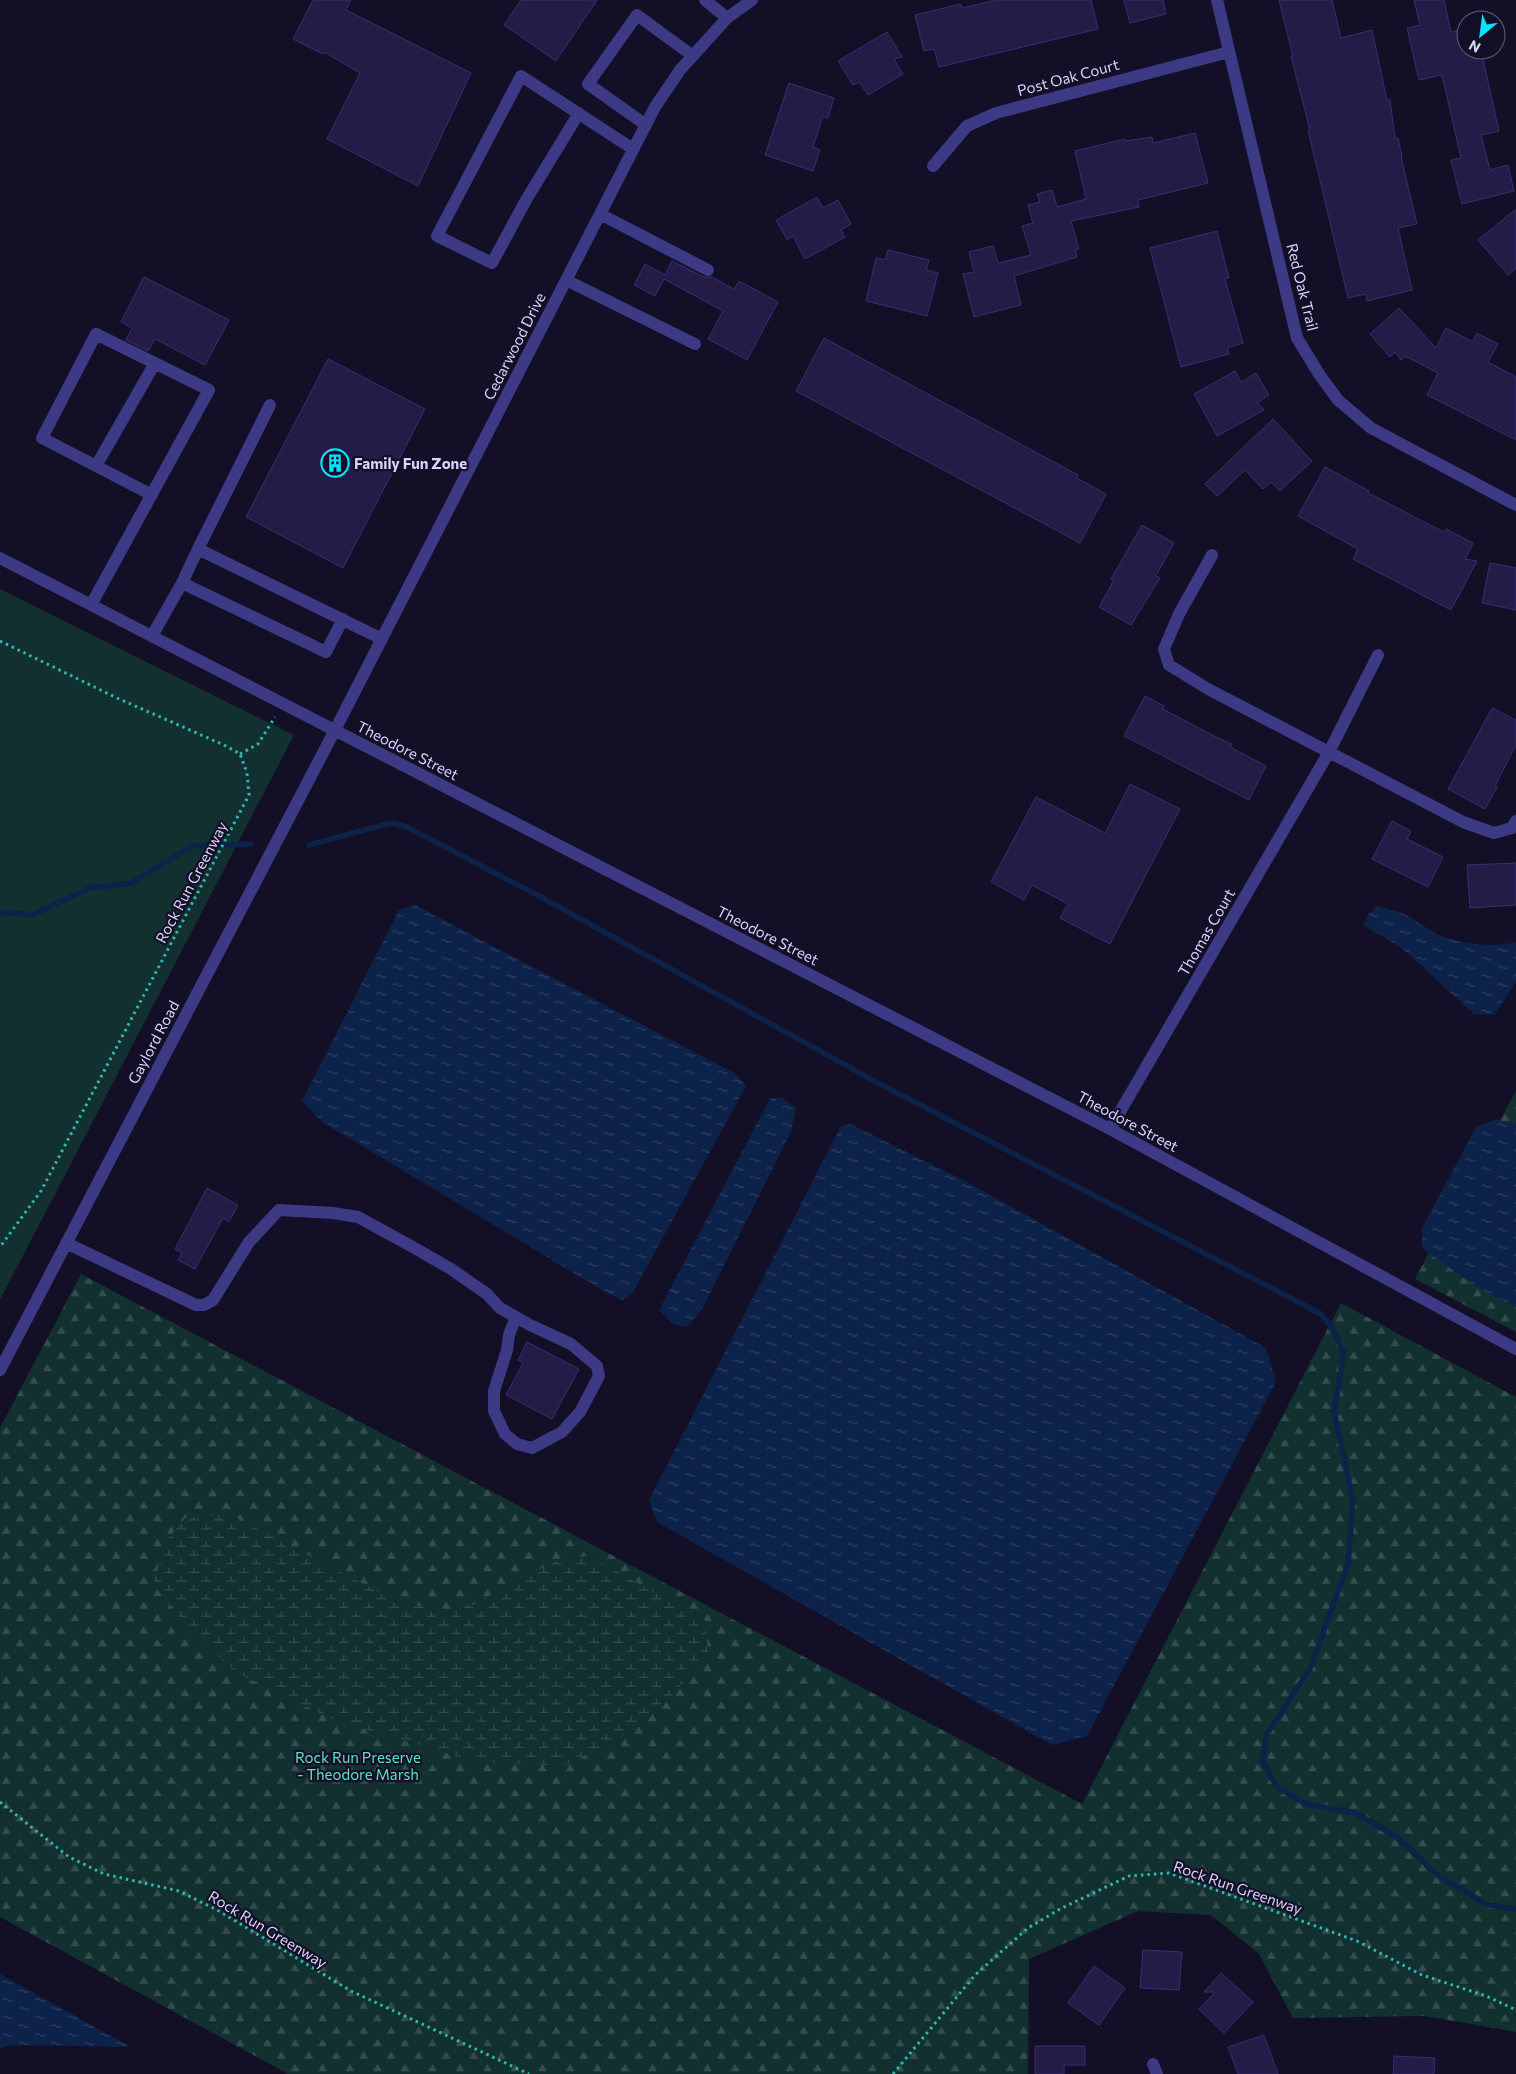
<svg xmlns="http://www.w3.org/2000/svg" width="1516" height="2074" font-family="Commissioner,sans-serif">
	<style>
		.green { fill: #12302f }
		.forest { fill: url(#forest-firs) }
		.wetland { fill: url(#wetland-marsh) }
		.water { fill: url(#water-ripples) }
		.lines { fill: none; stroke-linecap: round; stroke-linejoin: round }
		.stream { stroke: #0c2248; stroke-width: 5.5 }
		.building { fill: #241b47; stroke: #3b2d73 }
		.path { stroke: #2fb8b0; stroke-width: 3; stroke-dasharray: 2.5 4; stroke-linecap: butt }
		.minor { stroke: #3d3a85; stroke-width: 12 }
		.labels { text-anchor: middle; dominant-baseline: central; stroke-width: 4.5; stroke-linejoin: round; paint-order: stroke }
		.street-label { font-size: 15px; fill: #d9d4ff; stroke: #130f26 }
		.poi-label { font-size: 15px; font-weight: bold; fill: #d9d4ff; stroke: #130f26; text-anchor: start }
		.park-label { font-size: 15px; fill: #5fe0c0; stroke: #130f26 }
	</style>
	<defs>
		<pattern id="forest-firs" width="22" height="20" patternUnits="userSpaceOnUse" patternTransform="scale(1.25)"><rect width="22" height="20" fill="#12302f"/><path d="M5 1l3.5 6h-7zM16 11l3.5 6h-7z" fill="#344d4e"/></pattern>
		<pattern id="wetland-marsh" width="20" height="14" patternUnits="userSpaceOnUse" patternTransform="scale(1.25)"><rect width="20" height="14" fill="#12302f"/><path d="M1 5h8M5 5V1M11 12h8M15 12V8" fill="none" stroke="#344d4e"/></pattern>
		<pattern id="water-ripples" width="26" height="14" patternUnits="userSpaceOnUse" patternTransform="scale(1.25)"><rect width="26" height="14" fill="#0c2248"/><path d="M2 4q2-2 4 0t4 0M15 11q2-2 4 0t4 0" fill="none" stroke="#2f4163"/></pattern>
	</defs>
	<rect width="100%" height="100%" fill="#130f26"/>
	<path class="green" d="M0,589l294,146 -294,565z"/>
	<path class="forest" d="M1516,1090v242l-101,-53z
		M81,1274l1001,530 259,-501 175,94v635l-91,-16 -132,2 -34,-64 -48,-39 -73,-4 -109,48 -1,115h-740l-288,-157v-489z"/>
	<path class="wetland" d="M229,1514l162,84 49,13 35,-7 53,-30 36,-16 25,-2 116,64 3,32 -38,46 -52,44 -55,24 -87,-4 -142,-42 -97,-47 -50,-43 -33,-49 12,-40 19,-23z"/>
	<path class="water" d="M415,905l321,169 10,12 -114,208 -10,6 -15,-7 -285,-171 -20,-21 97,-191z
		M1377,906c11,3 24,6 33,11 12,7 23,17 37,21 20,6 49,10 69,4v40l-22,33 -20,-1 -71,-65 -40,-24 6,-11z
		M770,1098h12l14,11 -5,23 -90,179 -14,16 -14,-3 -14,-14z
		M1494,1120l22,3v184l-43,-22 -51,-37v-20l54,-101z
		M850,1124l111,55 305,169 10,34 -189,354 -35,9 -395,-223 -8,-22 192,-374z
		M0,1974l131,73 -120,-2 -11,3z"/>
	<g class="lines">
		<path class="stream" d="M309,845l81,-22 17,4 132,69 341,188 441,230 12,15 11,24 -10,59 19,89 -5,63 -38,105 -44,66 -3,27 14,25 29,17 49,9 42,24 43,40 48,28 28,4
			M0,912l32,3 58,-27 41,-5 61,-37 59,-2"/>
	</g>
	<path class="building" d="M313,0h38l-5,10 125,63 -53,113 -91,-47 33,-66 -36,-21 -1,2 -30,-15z
		M521,0h76l-41,61 -52,-36z
		M996,0h95l7,29 -159,38 -5,-18 -10,2 -9,-36 46,-11 1,4z
		M1124,0h39l3,14 -36,9z
		M1279,0h53l9,38 31,-8 15,70h3l5,38h3l4,19h-1l16,67 -19,4 14,62 -45,11 -1,-7 -18,4 -40,-168h2l-19,-74h2z
		M1414,0h30l7,32 15,-4v22h15l18,81 -18,4 9,35 18,-5 6,26 -52,13 -11,-44 10,-2 -19,-83 -23,5 -12,-52 13,-3z
		M887,32l15,25 -8,2 9,15 -35,21 -9,-13 -6,3 -15,-24z
		M789,83l45,15 -6,20 -5,-2 -10,31 7,3 -7,21 -48,-16z
		M1195,133l13,50 -70,17 1,7 -68,14 8,28 -4,1 2,7 -63,19 7,29 -47,12 -11,-43 11,-2 -5,-20 24,-6 5,17 33,-8 -9,-29 11,-3 -5,-18 12,-3 -3,-8 15,-4 5,17 29,-8 -11,-48 50,-12v2l27,-4 1,6z
		M817,197l6,11 15,-8 13,24 -10,6 4,7 -40,22 -12,-23 -6,4 -11,-20z
		M1516,209v59l-8,7 -30,-35z
		M1217,231l12,47 -4,1 18,64 -16,5 2,6 -48,13 -31,-119z
		M888,250l41,10 -3,10 12,3 -11,43 -61,-15 10,-43 9,2z
		M672,261l32,16h8l22,12 5,-8 39,21 -31,58 -39,-21 15,-28 -59,-32 -9,17 -21,-11 11,-21 20,11z
		M144,277l85,43 -24,45 -50,-26 -7,12 -22,-11 6,-12 -11,-6z
		M1399,308l37,40 10,-20 27,14 4,-9 21,11 -10,18 28,15v63l-89,-45 11,-22 -33,-17 -4,4 -6,-8 -5,5 -20,-23z
		M824,338l254,137 -1,3 29,16 -26,49 -284,-152z
		M328,359l97,50 -82,159 -97,-51z
		M1235,371l6,11 15,-9 13,22 -12,8 7,7 -47,26 -23,-42z
		M1273,419l39,42 -32,30 -9,-9 -8,7 -18,-19 -28,26 -12,-12z
		M1325,467l44,24 -1,2 76,39 2,-3 27,14 -8,16 12,2 -26,49 -98,-51 5,-10 -60,-33z
		M1142,525l32,18 -18,33 4,2 -29,47 -32,-18 15,-27 -3,-1z
		M1490,563l26,5v42l-34,-7z
		M1145,696l19,10 -1,3 49,26 20,9 -2,3 36,19 -17,34 -125,-64z
		M1492,708l24,12v25l-21,41 2,1 -12,22 -37,-20z
		M1130,784l50,25 -70,135 -50,-26 8,-14 -36,-19 -8,15 -33,-18 45,-85 69,36z
		M1392,821l19,10 -4,8 36,18 -15,30 -56,-28z
		M1516,863v42l-46,3 -3,-43z
		M207,1188l31,17 -9,17 -6,-4 -28,51 -17,-9 4,-7 -7,-4z
		M527,1342l52,27 -27,50 -46,-24 17,-32 -5,-3z
		M1143,1950l39,2 -3,38 -39,-2z
		M1094,1966l31,22 -26,37 -31,-22z
		M1221,1973l32,29 -29,31 -25,-24 16,-17h-11z
		M1264,2035l14,39h-40l-10,-27z
		M1035,2046h50v19h-21v9h-29z
		M1394,2056l41,2 -1,16h-41z"/>
	<g class="lines">
		<path class="path" d="M0,641l117,57 107,47 16,9 7,19 2,22 -208,396 -41,56
			M240,754l18,-10 17,-27
			M0,1802l69,55 35,17 75,17 40,20 132,80 178,83
			M893,2074l82,-99 53,-47 32,-19 69,-33 40,-3 188,68 65,34 64,21 30,14"/>
		<path class="minor" d="M705,0l22,18
			M1217,0l80,338 22,36 19,26 33,28 145,77
			M579,113l-53,87 -34,63 -55,-27 84,-160 112,73
			M646,125l-58,-41 49,-69 56,41
			M933,166l34,-40 29,-13 233,-61
			M600,214l108,56
			M566,280l129,64
			M270,405l-72,144 184,90
			M96,466l59,-103
			M198,549l-16,34 144,69 17,-33
			M1212,555l-33,59 -15,35 5,16 39,24 255,133 31,11 18,-5 4,-7
			M0,558l1110,571 406,220
			M91,605l118,-215 -113,-56 -54,104 110,57
			M152,636l30,-53
			M1110,1129l219,-377 49,-97
			M66,1243l130,62h8l9,-5 36,-58 30,-32 54,3 25,4 53,29 40,23 36,25 13,14 30,17 41,19 26,22 2,10 -19,36 -18,20 -30,16 -15,-4 -12,-10 -11,-23v-20l13,-41 2,-15 7,-18
			M0,1370l335,-640 320,-623 25,-37 47,-52 25,-18
			M1153,2064l4,10"/>
	</g>
	<defs>
		<g id="building-ring" transform="scale(1.4375)"><circle r="9.5" fill="#130f26" stroke="#00e5ff" stroke-width="1.5"/><path d="M-4-6H4V6H1V3H-1V6H-4ZM-2.5-4.3h1.7v1.8h-1.7ZM.8-4.3h1.7v1.8H.8ZM-2.5-1h1.7V.8h-1.7ZM.8-1h1.7V.8H.8Z" fill="#00e5ff"/></g>
	</defs>
	<g fill-rule="evenodd">
		<use href="#building-ring" x="335" y="463"/>
	</g>
	<g class="labels">
		<g class="street-label">
			<text transform="translate(1068 77) rotate(-15)">Post Oak Court</text>
			<text transform="translate(1303 287) rotate(76)">Red Oak Trail</text>
			<text transform="translate(514 346) rotate(-63)">Cedarwood Drive</text>
			<text transform="translate(408 750) rotate(27)">Theodore Street</text>
			<text transform="translate(191 882) rotate(-62)">Rock Run Greenway</text>
			<text transform="translate(1206 932) rotate(-60)">Thomas Court</text>
			<text transform="translate(768 935) rotate(27)">Theodore Street</text>
			<text transform="translate(153 1042) rotate(-62)">Gaylord Road</text>
			<text transform="translate(1128 1121) rotate(28)">Theodore Street</text>
			<text transform="translate(1238 1887) rotate(19)">Rock Run Greenway</text>
			<text transform="translate(268 1929) rotate(31)">Rock Run Greenway</text>
		</g>
		<g class="poi-label">
			<text x="354" y="463">Family Fun Zone</text>
		</g>
		<g class="park-label">
			<text x="358" y="1757">Rock Run Preserve<tspan x="358" dy="17">- Theodore Marsh</tspan></text>
		</g>
	</g>
	<g transform="translate(1481 35) rotate(209)"><circle r="24" fill="#130f26" stroke="#625e7d"/>
	<path d="M0-4L9 19L0 12L-9 19Z" fill="#00e5ff"/>
	<text y="-8" font-size="14" font-weight="bold" text-anchor="middle" fill="#d9d4ff">N</text>
	</g>
</svg>
